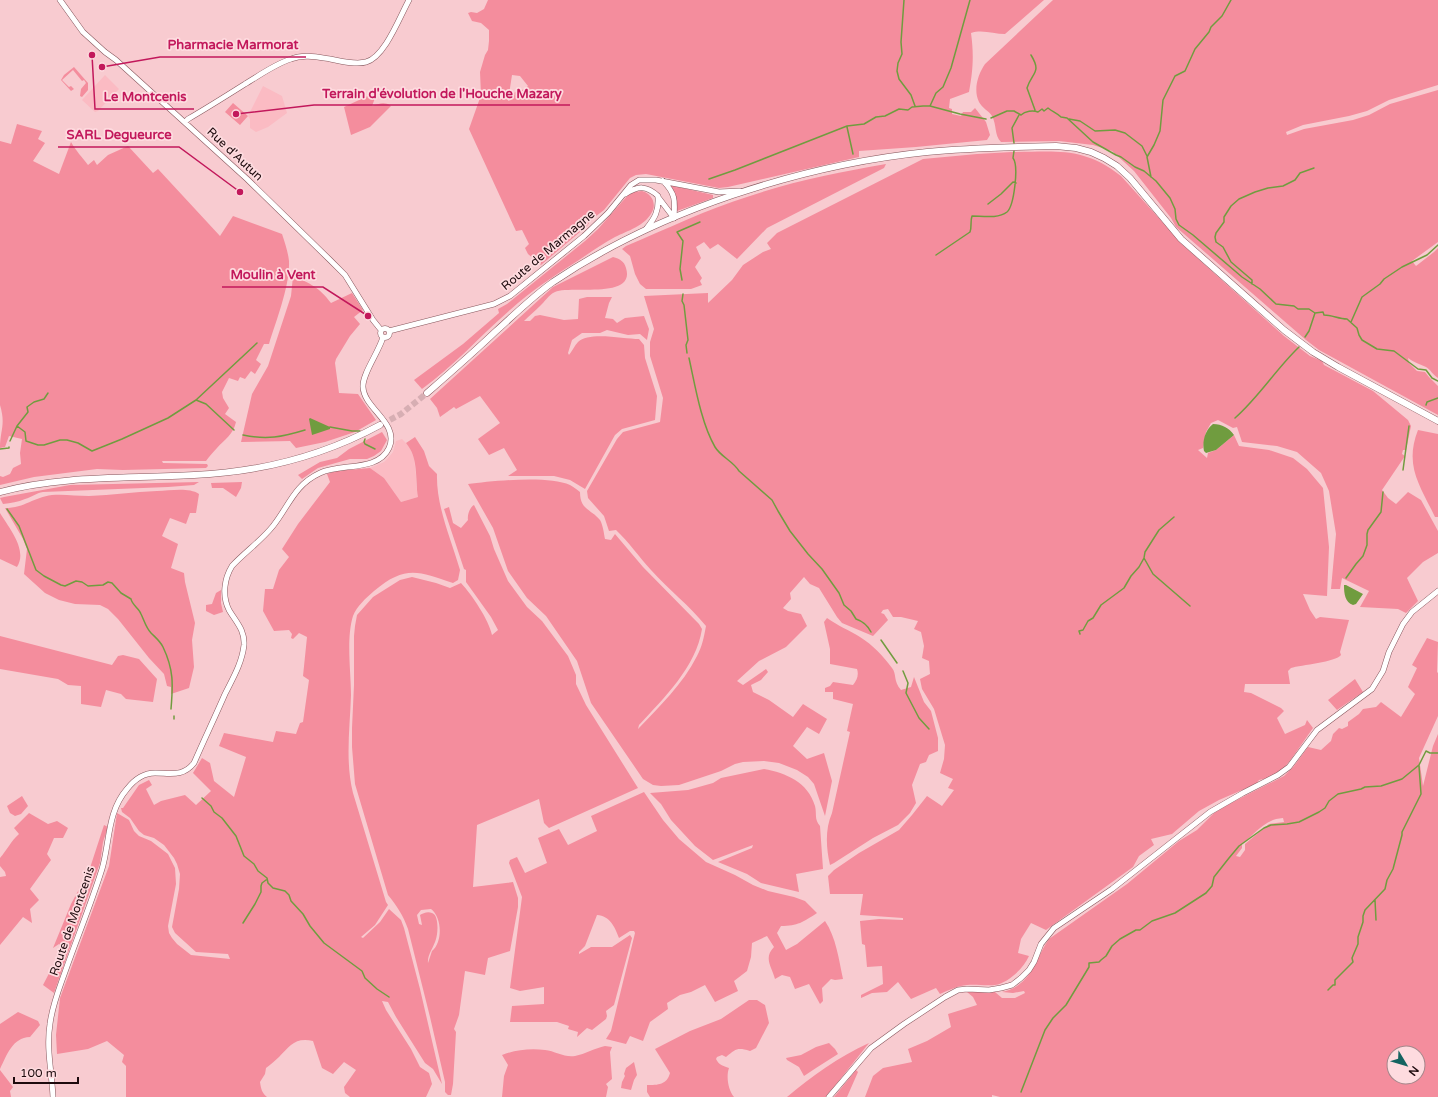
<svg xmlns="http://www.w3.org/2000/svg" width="1438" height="1097" font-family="'Varela Round',sans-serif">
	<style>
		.built { fill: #fbbbc3 }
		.green { fill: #f48d9d; fill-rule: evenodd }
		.water { fill: #709c3f }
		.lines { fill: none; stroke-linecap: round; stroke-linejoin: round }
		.stream { stroke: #709c3f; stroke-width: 1.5 }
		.primary-tunnel { stroke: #d7aeb3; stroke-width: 6; stroke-dasharray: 6 3; stroke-linecap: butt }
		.secondary-casing { stroke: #87575d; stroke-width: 6 }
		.primary-casing { stroke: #87575d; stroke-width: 7 }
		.secondary { stroke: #fff; stroke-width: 5 }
		.primary { stroke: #fff; stroke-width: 6 }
		.labels { text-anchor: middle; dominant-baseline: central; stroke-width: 3.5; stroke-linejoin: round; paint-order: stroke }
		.street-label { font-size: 12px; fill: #1d0a0d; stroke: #fedbdf }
		.leader { fill: none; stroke: #c2185b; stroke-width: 1.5 }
		.callout-dot { fill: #c2185b; stroke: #fedbdf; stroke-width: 1.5 }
		.callout-label { font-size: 13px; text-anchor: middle; font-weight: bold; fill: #c2185b; stroke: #fedbdf; stroke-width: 3.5; stroke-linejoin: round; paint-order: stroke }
	</style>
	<rect width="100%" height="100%" fill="#f8cbd0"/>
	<path class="built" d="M105,75l14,14 -21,22 -3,1 -13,-12z
		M263,86l19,10 5,17 -19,14 -12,5 -6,-4v-9l-2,-3z
		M402,439l7,7 5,12 2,17v9l2,13 -17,5 -17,-24 -14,-10 14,-6 4,-4 5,-6 3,-11z"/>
	<path class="green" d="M488,0h556l-39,34c-11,0 -23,-5 -34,-1 3,22 2,37 -2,59l-19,7 -1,9 3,1v5l9,2 2,-4h8l4,-4 11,14 4,13 -3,5 -71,7 -57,4v6l-131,30 -9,1 -73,-14 -10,1 -6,3 -26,32 -13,10 -4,6 -46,39 -13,-11 -3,-6 4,-4 -7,-14 -6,1 -47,-102 12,-34 -1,-23 5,-17 3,-5 1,-9v-11l-8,-7 -9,-2 -4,-8 3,-1 6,1 7,-4zM512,75l8,1 8,10 -3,3 -10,3 -4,8 -3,1z
		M1053,0h385v85l-49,15 -22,11 -18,5 -46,9 -17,7 1,3 17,-6 49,-9 16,-5 21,-11 48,-14v152l-26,19 4,5 18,-14 4,-4v130c-5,-3 -8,-9 -12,-11 -6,-3 -13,-5 -18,-9l1,5 8,8 8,1 4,5 9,9v29l-119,-65 -13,-10 -130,-113 -5,-9 -37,-47 -22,-20 -19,-6 -34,-4 -58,1c-7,-7 -4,-17 -9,-26 -3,-5 -10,-8 -13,-14 -6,-12 -1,-28 6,-38z
		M74,67l14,16v7l-6,7 -2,-1 1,-7 5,-6 -2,-3 -2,1 -9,-11 -11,10 7,7 2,-1 3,3 -3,2 -10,-11 3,-5z
		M372,94l3,1v3l-3,8c7,-2 12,-5 19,0l-21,21 -19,8 -7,-28z
		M233,103l15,13 -8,9 -15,-13z
		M17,124l25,7 -4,8 7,4 -12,18 26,13 12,-32c5,9 11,15 17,23l6,-5 3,5 11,-10 20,-9 25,27 5,-4 62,67 13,-20 49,18c3,9 6,18 7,27 1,25 -13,60 -20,83h-5l-8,16 5,4 -6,10 -4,-3 -6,8 -5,-2 -2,4 -9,-3 -7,14 1,6 6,10 -4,6 11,8c-3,13 -11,17 -19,26 -4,4 -8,9 -11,13h-44l1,2 44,1 1,2 -2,2 -83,2 -26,-1 -63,8 -34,8v-9l3,1 7,-3 3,-6 8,-4 -1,-11 2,-14 -13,-3 -4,11 -5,1c0,-18 6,-23 0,-43v-264l11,3z
		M1012,152c44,0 71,-6 109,24l63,70 100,90 26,20 12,5 2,4 49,26 35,29 3,6 -5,24h-3l-1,4 3,2 -23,34 6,8 8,6 12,-12 13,8 17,31v22l-15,9 -16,16 11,23 -12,12 -8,-4 -38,-2 9,-16 -27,-13 -2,11h-9l5,-55 -7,-43 -8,-18 -24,-21 -20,-6 -35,-4 -5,-15 -4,1 -15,-8 -7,3 -5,9 -3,16 -5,2 9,8 1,-5 8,-3 18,-15 5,11 30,4 24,8 14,11 16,19 6,59 -2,49 -24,-2 7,16 6,9 4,-2 29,3 -9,32 1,3c-5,7 -40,10 -50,13l-3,3 2,13h-45l-1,8 7,1 30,15 3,3 -7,7 8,16 20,-9 2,-5 6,8 -21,30 -8,10 -16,10 -9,2 -3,4 -37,16 -20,11 -27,23 -21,5 3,6 -15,11 -6,11 -87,63 -15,-7 -10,16 -3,14 11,3c-5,12 -21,27 -34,29 -10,1 -19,-1 -28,0 -10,1 -18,5 -27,9l-4,-6 -25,11 -13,-17 -11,10 -15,1 -11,5v-3l22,-11 -1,-18 -15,1 -2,-22 -3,-1 -2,-23 19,-2 24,1v-2l-43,-3 3,-21h-33l-2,-18 6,-6 25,-17 40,-23 13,-15 15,-19 15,10 12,-16 -6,-2 5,-9 -13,-6 4,-14 1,-14 -11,-36 -12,-20 -2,-10 10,-5 -1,-13 -7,-3 2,-12 -3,-14 -7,-3 4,-8 -17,-4h-8l-5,-8 -5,1 -2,3 3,1 4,6 -15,16 -31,-13 -5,-6 -18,-29 -9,-4 -6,-7 -14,16 1,6 -8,9 5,3 13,3 6,12 -21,21 -27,14 -22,20 6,4 23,-16 2,3 -7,8 -10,5 2,7 16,8 24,17 10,-13 24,15 -8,15 -12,-7 -14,19 14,13 17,-6 8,28 -7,35 -11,-32 -6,-7 -11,-7 -18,-7 -15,-2 -21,1 -8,2 -14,7 -42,14 -18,1 -8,-1 -10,-6 -52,-76 -14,-42 -31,-45 -19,-18 -19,-27 -15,-43 -25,-44c25,-3 80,-9 102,1 4,2 7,5 10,7 0,18 11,17 20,28 3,5 4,14 5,19l6,1 4,-6 28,33 56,57 3,5c-6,38 -38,69 -63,96l-1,4c21,-22 45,-45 59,-73 5,-9 7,-19 9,-30 -17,-21 -37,-36 -55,-56 -12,-13 -22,-28 -35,-40l-7,1 -5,-15 -16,-18 -1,-7 30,-52 6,-7 37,-10 3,-24 -13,-42v-14l4,-13 -10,-33 64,-3v10l24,-23 11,-15 20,-13 8,-3 -4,-6 10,-10 146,-74 54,-5z
		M886,164l-2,4 -117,60 -30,31 -19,-15 -8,5 -6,-7 -8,5 5,11 -6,9 7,11 -2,3 2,4 -11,4h-45l-6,-5 -5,-10 -5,-18 -8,-7 4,-3c41,-17 81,-37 124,-50 44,-15 90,-24 136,-32z
		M670,185l43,10v3l-36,13c0,-11 -1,-18 -7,-26z
		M642,191c9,2 15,12 10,21 -7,14 -25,19 -37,25 -13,7 -24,15 -36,23 -24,15 -48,31 -69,50 -30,26 -56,56 -88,79l-8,-9 49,-36 36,-31 -1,-4 9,-5 78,-63 13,-12 30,-34 5,-3z
		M613,257c7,2 11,4 13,11 10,32 -56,17 -71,24 -7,3 -10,10 -15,14 -5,5 -11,10 -16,15h6l5,-5 5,-1 24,5 14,-1 1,-20 8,-2h25l-3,6 -4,15 8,1 4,4 8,-5 19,-2 5,13 -2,11 -7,-6 -12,1 -21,-5 -7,3h-18l-10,7 -4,13 1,2c3,-4 6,-10 9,-13 11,-11 46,-3 61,-3l5,6 1,13 12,38 -2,24 -33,9 -7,6 -30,54 -15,-9 -16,-4h-46l9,-6 -13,-22 -15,7 -11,-16 22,-16 -20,-27 -24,13 -2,-2 -14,10 -3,-9 -7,-9 123,-112z
		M293,276c18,8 26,11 38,27l21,-10 11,17 -9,7 6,7 -10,12 -14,23 -1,4 4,30 19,1 18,26 -21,12 -30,10 -29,6 -6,-7 -49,1 11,-48 16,-28 23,-70z
		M1418,430l20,4v83h-3c-15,-32 -31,-51 -17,-87z
		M382,432l5,8 -6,11 -7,5 -7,3h-17l-32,9 -16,11 -4,-4 22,-13 17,-4 12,-9z
		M415,437l9,14 5,15 8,8c-1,32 14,65 23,96l-2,10 -5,3c-35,-12 -48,-18 -79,8 -8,7 -17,15 -21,25 -7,22 -2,56 -2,79 -1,33 -6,66 2,98l33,109 2,3 -13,20 -14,12 2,1 17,-16 9,-13 12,11 3,8 16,61 22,95 -9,-15 -8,-6 -29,-46 -8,-15 -6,-1 4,9 25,39 9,18 9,6 3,11 -6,13h-76l-5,-4 -1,-6 12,-17 -12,-8 -11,12 -11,-6 -9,-27c-18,-4 -23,5 -34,16 -4,4 -8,7 -13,11l-1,6 -5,8c1,7 2,11 7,15h-141v-31l-4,-4 2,-7 -17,-14 -19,8 -31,5 -1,-19 4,-37 49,-132 8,-53 12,7 5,11 5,5 12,5 17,13 7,14 1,16 -8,42 1,7 3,5 5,6 14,11 39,4 -2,-5 -32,-2 -21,-19 -3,-6 7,-38 1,-15 -3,-10 -3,-6 -10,-13 -10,-7 -10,-3 -5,-4 -9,-13 -8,-6 -1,-4h2l16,-23 10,-5 3,5 -6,4 8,16 7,-4 24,-6 11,10 15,-14 -18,-18 9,-15 8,5 4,18 20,16 12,-40 -27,-11 5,-13 49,9 3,-11 20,3 4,-11 3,-1 6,-42 -6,-4 4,-39 -8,-4 -6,6 -2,-1 1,-4 -3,-4 -15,1 -11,-20 2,-22h8l6,-19 10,-13 -7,-8 16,-25 32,-42 -3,-8 9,-3 34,-3 14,10 17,24 17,-5c-3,-18 1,-39 -12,-54z
		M199,482l-5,3 -26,2 -125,5c-7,1 -11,5 -18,7 -7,3 -14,4 -22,5l-3,-6 4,-1 66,-12z
		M242,482l-1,6 -5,9 -13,-9h-11l-1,-5z
		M157,491c13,0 31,-4 42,3l-3,19h-6l-4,11 -16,-6 -8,18 16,8 -7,24 13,5 1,9 10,41 -3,17 2,27 -5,21 -18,6v-7l-4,-1 -3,-12 -15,-16 -31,-39 -10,-10 -8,-4 -25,-1 -16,-4 -14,-7 -21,-19 3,-25 -4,-10 -18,-31c20,0 29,-11 47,-13 12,-1 25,1 37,1 23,-1 45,-4 68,-5z
		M474,505l16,31 4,13 14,32 19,26 15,14 26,35 8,19v9l10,21 52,83 -89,40 -5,-5 -5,-24 -62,26 -4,62 40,-5 5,16v9l-8,44 -22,7 -3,17 -20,-4 -6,44 -5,14 2,3 -3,52 -2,11h-3l-3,-3v-10l-15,-65 -22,-88c-5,-14 -11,-23 -20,-34l-33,-111 -3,-37v-19l2,-43v-49l1,-10 2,-11 16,-18 27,-17 12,-3 24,6 14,5 11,-5c11,12 28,37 31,52l6,-5 -7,-13 -25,-35v-12l-2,-1 -20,-60 5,-2 4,16 8,5 7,-8c-1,-5 2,-13 6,-15zM431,909c11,8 12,33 1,42l-4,12c-1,-8 6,-16 8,-24 2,-6 3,-24 -4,-26 -4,-2 -9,0 -12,2l2,10 -3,-1 -2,-9 4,-5z
		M0,513c9,15 28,37 17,54l-17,-8z
		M221,590v13l2,9 -9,3 -8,-4v-6l6,-1 4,-11z
		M827,618c11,8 22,12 33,19 13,8 23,19 32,31 5,6 1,13 9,22l10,-3 3,-10 10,25 7,9 7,27v13l-9,4 -3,7 -6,2 -8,21 4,18 -6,10 -12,12 -25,13 -39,25 -4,2c-4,-17 -5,-36 2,-52l18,-81 -3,-1 6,-27 -20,-5v-7h-8v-4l5,-2 3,-4 20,3c4,-5 6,-10 4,-16l-27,-5v-15l-6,-27z
		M0,636l112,29 6,-9 5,-1 16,4 18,20 -4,23 -27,-3 -5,-5 -15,-4 -5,17 -20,-3v-18l-13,-1 -10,-6 -58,-10z
		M1427,638l11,4 -1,30 1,1v43l-19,42 4,28 10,-40 5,-12v363h-438l-8,-2v2h-127l8,-21 10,-8 29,-6 -4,-13 19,-8 24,-14 -3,-13 29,-9 -4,-8 -6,-5c10,-1 18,1 28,0l7,6h13l10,-5 -1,-2 -11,2 -11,-1c5,-1 11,-3 15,-6 17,-11 21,-32 32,-47l78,-55 52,-43 18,-11 17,-17 17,-10 53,-27 10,-10 14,-19 13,3 10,-9 2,-7 6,-6 3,1 6,-3v-4l11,-8 4,-5 13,-2 5,-5 20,15 14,-23 -7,-7 9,-19 -5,-3zM1283,818l1,4 -15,2 -24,20v6l-5,7 -4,-1 6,-8v-4c14,-11 23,-25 41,-26zM1394,1053h24v24h-24z
		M1355,679l8,13 -26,18 -9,-10z
		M764,769c22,4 44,13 51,37 2,8 -1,13 5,20l3,43 -27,5 3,18 -38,-9 -14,-9 -29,-12 34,-14 1,-3 -40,15 -18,-14 -24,-26 -10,-16 -11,-11 38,-3 25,-7 8,-5z
		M644,792l19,28 16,19 27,23 29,13 18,10 15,6 26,6 11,4 12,12c-14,9 -19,13 -36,13l-4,7 9,17 11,-6 28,-23c11,16 14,39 18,58l-8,1 -4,-1 -9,9 1,13 -3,3 -11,-20 -14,5 -5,-12 -8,-2 -7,4c-3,-12 -12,-21 -1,-32l-7,-11 -15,7 -1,14 -4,14 -13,10 4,10 -23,11 -10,-17 -14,7 -11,3 -13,8 1,6 -18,13 -7,19 -13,-5 -4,8 -20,-5 5,-8 24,-98 -1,-2h-4l-11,7c-4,-11 -9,-22 -22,-23l-12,31 -6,6v2l12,-7h21l18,-12 2,3 -18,67 -8,6 1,5 -1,3 -14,11 -5,-2 -10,9 1,-5 -10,-3 1,-3 -12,-4h-47l2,-16 32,-2v-17l-24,4 -10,-3 12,-91 -13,-34 1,-3 7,-3 8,16 22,-10 -9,-25 21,-9 9,16 29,-14 -6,-15z
		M22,796l6,10 -7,8 -6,2 -5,-3 -3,-7z
		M29,813l19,11 9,-3 11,7 -5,10h-9l-7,16 4,6 -21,29 9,11 -9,9 2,14 -9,-6 -23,28v-68l6,-1 -1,-4 -5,-6v-8c7,-8 11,-17 19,-24l-5,-6z
		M104,825l4,2 -5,15 -3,21 -46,130 -11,-8 14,-27 3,-12 -1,-2 -6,4 18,-44 18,-33z
		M749,1000h8l8,5 4,18 -13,25 -6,3c-13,-4 -14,-2 -24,6l-4,-2 -5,2 -1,2c3,6 7,7 13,9 -3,8 -1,22 5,29h-84l-3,-5v-7c11,0 20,0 23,-12l-15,-24 35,-18 31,-12z
		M18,1012l20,9 2,4 -10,12c-18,1 -23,18 -30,32v-45z
		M829,1043l6,6 3,5 -22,14 -12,8 -5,-9 -12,-7 -1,-2 15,-3 15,-8z
		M869,1043l-43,54h-39c25,-21 51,-40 82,-54z
		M605,1046l7,1 -2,5 2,27 -6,5 2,3 -2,10h-104l2,-21 4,-11 -6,-10c13,-5 28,-7 43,-5 10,1 20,8 30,6 10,-2 20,-8 30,-10z
		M634,1062l3,13 -3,5 -3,10 -10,-2 1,-6 3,-6 -1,-2 2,-6z
		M0,1070l13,17 -3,4 1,6h-11z
		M856,1070l2,2 -11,25h-13z"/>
	<path class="water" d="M310,418l20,9v2l-18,6 -3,-16z
		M1213,424c9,0 16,4 21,11l-18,15 -10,3 -2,-2c-2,-9 1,-21 9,-27z
		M1344,585h2l17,9 -7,10 -3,1c-8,-3 -9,-11 -9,-20z"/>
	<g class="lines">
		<path class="stream" d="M904,0l-3,42 1,12 -4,9 -1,8 2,8 12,16 4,11
			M1031,55c11,18 1,17 -4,33l8,22
			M930,106l6,-13 7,-6 8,-19 19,-68
			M991,118l16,-7h7l7,4c4,-4 12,-5 17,-3l4,-3 2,2 4,-3c5,4 9,5 13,9l6,1 26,24 23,13 5,2 14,10 9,4 12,10 14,17 5,11 1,10 3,6 14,10 49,42 18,12 16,15 18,2 4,3h11l6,4 8,-1 1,3c8,0 15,4 23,4l10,9 2,7 3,5 15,9 17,2 24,18 8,1 6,8 6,3
			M1069,119l11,2 15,10 20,-1 10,3 17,13 5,10
			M847,127l6,27
			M1014,143l-2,-15 7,-13
			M1151,177l-4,-20 7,-12 6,-14 3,-31 12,-24 10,-5 10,-22 14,-17 2,-5 11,-11 9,-16
			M709,179l26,-9 112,-44 17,-2 12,-7 9,-1 14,-7 9,1 4,-3 11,-1h7l30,8 26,5
			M988,204l13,-10 12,-12 3,1
			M936,255l34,-23c2,-5 0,-10 2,-16 10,0 26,3 35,-4 7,-6 12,-46 6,-54l1,-7
			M682,280l-2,-11 3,-28 -6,-9 23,-10
			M1252,284v-4l-21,-18 -8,-15 -7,-5 -1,-5 1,-4 8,-11v-5l7,-11 8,-7 16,-7 13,-4 15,-2 12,-6 5,-7 14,-5
			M683,294l-1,7 2,4 4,35 -2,5 1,8
			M1351,322l11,-25 18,-13 4,-5 18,-12 25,-12 11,-10
			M1305,337l4,-6 6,-18
			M689,358c6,27 12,65 26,89 6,10 18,14 24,24l33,29 6,11 12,20 18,23 14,15 17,24 5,12 7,6 5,8c6,2 12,7 15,13
			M196,400l10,4 28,26
			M1426,405l1,-3 11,-4
			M1235,418c24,-21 41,-49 64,-71
			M17,426l8,6 1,9 12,4h6l16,-5h7l11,3 14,8 30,-12 46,-21 28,-18 61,-57
			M330,427l22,4h8
			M243,435c24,5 39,2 62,-5
			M365,439l-1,3 1,2 10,5
			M10,441l7,-15 11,-14 -1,-5 7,-5 10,-3 4,-6
			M0,449l9,-1v-1
			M1403,470l6,-44
			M7,509l12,17 17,44 8,6 17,9 4,1 11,-5 6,1 6,4 15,-1 5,-3 4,1 9,10 10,6c1,6 8,9 10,15 3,6 5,14 10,19 5,5 9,8 12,14 11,23 10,38 8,62
			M1174,517l-15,13 -14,22 -1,6 9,16 37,32
			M1346,578l10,-14 7,-8 4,-11v-11l1,-4 13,-18 2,-20
			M1080,634l-1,-3 4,-1 5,-9 5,-3 8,-13 23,-17 7,-12 8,-9 5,-9
			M881,640l16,23
			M903,671l5,12 -2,10 13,25 10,11
			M174,716v3
			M202,798l9,8 3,6 8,6 14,18 8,20 10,8 4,7 9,7 1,5 5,5 12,3 4,4 2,6 12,13 7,12 14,17 38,28 3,7 12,11 12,8
			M1375,900l1,20
			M243,923l12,-19 6,-12v-6l1,-3 4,-3
			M1328,990l5,-5h2v-5l18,-18 -1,-4 6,-14v-7l5,-15v-6l2,-6 20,-21 2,-9 6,-11 9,-34v-3l19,-38 -2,-28
			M1021,1092l24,-62 8,-12 13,-13 23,-38v-4l10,-1 2,-2 5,-4 6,-10 8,-7 16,-9h4l12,-9 23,-8 31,-20 6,-7 2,-9 15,-19 10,-12 25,-18 7,-3 16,-1 12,-2 20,-10 6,-4 4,-7 9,-7 23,-5 4,-2 16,-1 21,-7 17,-14 7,-14 4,2h8"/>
		<path class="primary-tunnel" d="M382,424l19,-10 26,-21"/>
		<g class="secondary-casing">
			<path id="secondary" d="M60,0l23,32 22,20 11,8 131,119 83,81 15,15 28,45 8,10
				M185,122l3,-3c19,-11 38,-23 57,-35 15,-9 30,-20 46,-25 12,-5 26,-2 39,0 11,2 25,6 36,3 19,-5 34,-46 43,-62
				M663,181c13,13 12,20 11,37
				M625,194c13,-8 21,-9 33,2 1,15 -3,22 -12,33
				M658,197l16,21
				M380.5 333a4.5 4.5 0 1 1 9 0a4.5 4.5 0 1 1-9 0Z
				M389,331l105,-27 16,-8 74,-60 24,-23 23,-28 8,-5h17l63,12 21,-1
				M53,1097c-1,-24 -7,-49 -3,-73 2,-18 9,-35 15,-52 12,-34 26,-68 37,-103 8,-27 5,-57 25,-80 7,-9 17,-16 28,-16 16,0 28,4 39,-10 10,-23 21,-46 31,-69 8,-16 17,-31 19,-49 1,-15 -8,-23 -15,-35 -7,-14 -5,-31 3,-44 13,-14 29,-25 41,-40 16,-20 21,-41 47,-53 21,-10 58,-1 69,-25 11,-25 -25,-39 -26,-61 -1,-13 16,-35 20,-50
				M829,1097l42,-49 33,-24 41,-27 13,-7 9,-1 22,1 12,-2 11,-3 9,-7 8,-8 5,-8 7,-18 13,-16 58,-39 98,-77 33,-19 35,-18 11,-8 28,-37 55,-41 11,-18 6,-19 14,-28 9,-12 26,-21"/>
		</g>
		<g class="primary-casing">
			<path id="primary" d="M427,393c23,-20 46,-40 68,-61 19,-17 37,-35 58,-50 105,-71 248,-117 374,-130 43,-4 86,-5 129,-6l20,2 15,4 13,6 13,8 13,12 51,61 103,91 29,22 25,15 100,54
				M0,492c63,-17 129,-13 194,-17 67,-3 127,-18 186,-50"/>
		</g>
		<use href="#secondary" class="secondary"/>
		<use href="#primary" class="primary"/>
	</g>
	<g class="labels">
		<g class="street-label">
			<text transform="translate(235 154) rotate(43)">Rue d'Autun</text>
			<text transform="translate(548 250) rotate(-40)">Route de Marmagne</text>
			<text transform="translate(72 921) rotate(-71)">Route de Montcenis</text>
		</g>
	</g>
	<path class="leader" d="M102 67L160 57H306M236 114L314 105H570M92 55L95 109H194M240 192L179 147H58M368 316L323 287H222"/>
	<g class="callout-dot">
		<circle cx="102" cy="67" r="4"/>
		<circle cx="236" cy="114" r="4"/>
		<circle cx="92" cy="55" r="4"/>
		<circle cx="240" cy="192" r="4"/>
		<circle cx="368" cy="316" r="4"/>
	</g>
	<g class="callout-label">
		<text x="233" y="49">Pharmacie Marmorat</text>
		<text x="442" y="98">Terrain d'évolution de l'Houche Mazary</text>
		<text x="145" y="101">Le Montcenis</text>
		<text x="119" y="139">SARL Degueurce</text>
		<text x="273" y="279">Moulin à Vent</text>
	</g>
	<g transform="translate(1406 1065) rotate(128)"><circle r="19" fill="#fedbdf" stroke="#a4878b"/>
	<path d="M0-3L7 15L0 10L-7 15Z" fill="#156360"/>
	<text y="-6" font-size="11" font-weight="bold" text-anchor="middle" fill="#1d0a0d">N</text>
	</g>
	<path d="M14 1077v6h64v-6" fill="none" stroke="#1d0a0d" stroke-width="2"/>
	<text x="20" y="1077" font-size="12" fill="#1d0a0d" stroke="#fedbdf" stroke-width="3" paint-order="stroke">100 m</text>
</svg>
